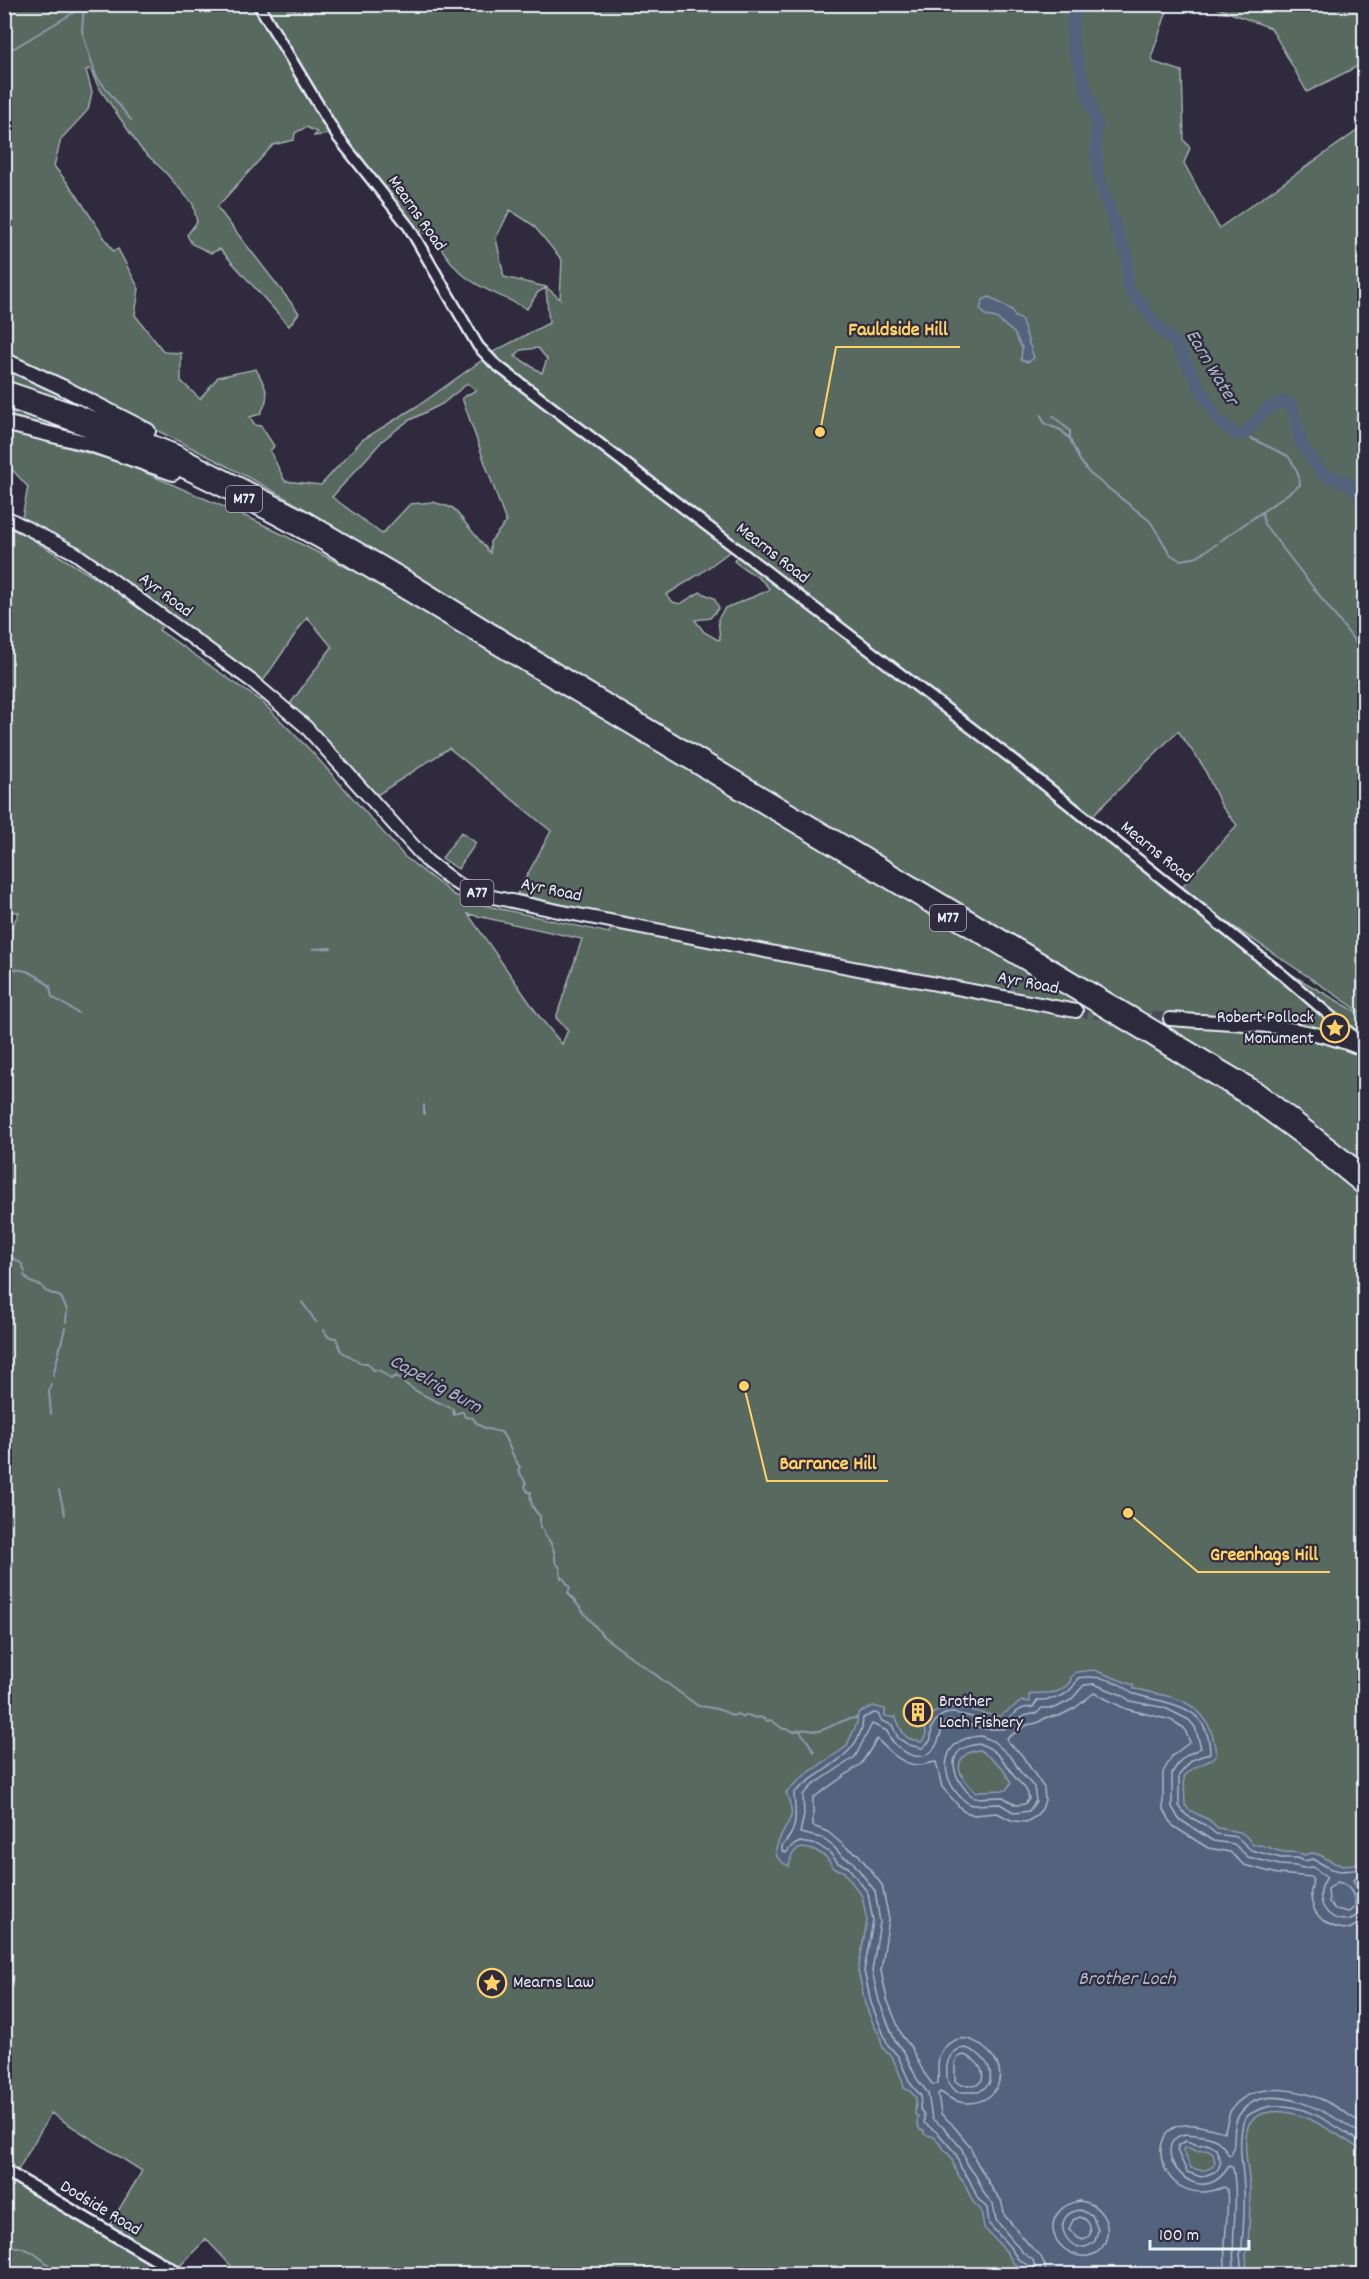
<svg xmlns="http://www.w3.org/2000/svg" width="1369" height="2279" font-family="Dekko,sans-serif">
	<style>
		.green { fill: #586961; stroke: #a0adac; stroke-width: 1.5; fill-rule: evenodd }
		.water { fill: #53637d; stroke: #8f9cae; stroke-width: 1.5; fill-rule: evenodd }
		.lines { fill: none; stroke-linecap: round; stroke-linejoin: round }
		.shore { stroke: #acb8c7; stroke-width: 1.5 }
		.stream { stroke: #8f9cae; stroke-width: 2 }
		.river { stroke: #53637d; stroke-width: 12 }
		.primary-tunnel { stroke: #4b4859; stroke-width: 12; stroke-dasharray: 12 6; stroke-linecap: butt }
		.tertiary-casing { stroke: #e8f1f8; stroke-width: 14 }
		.secondary-casing { stroke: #e8f1f8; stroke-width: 15 }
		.primary-casing { stroke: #e8f1f8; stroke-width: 16 }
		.motorway-casing { stroke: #e8f1f8; stroke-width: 18 }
		.tertiary { stroke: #2f2a3d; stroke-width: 9 }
		.secondary { stroke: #2f2a3d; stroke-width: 10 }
		.primary { stroke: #2f2a3d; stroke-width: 12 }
		.motorway { stroke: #2f2a3d; stroke-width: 14 }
		.labels { text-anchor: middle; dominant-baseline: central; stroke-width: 4.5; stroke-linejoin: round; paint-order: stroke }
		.shield { fill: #2f2a3d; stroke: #b0b5c0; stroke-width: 1.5 }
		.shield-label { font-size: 16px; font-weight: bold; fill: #e8f1f8 }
		.street-label { font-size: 18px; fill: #e8f1f8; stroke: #2f2a3d }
		.poi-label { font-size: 18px; fill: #e8f1f8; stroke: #2f2a3d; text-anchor: start }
		.water-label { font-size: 20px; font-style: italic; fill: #acb8c7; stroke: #2f2a3d }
		.leader { fill: none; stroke: #ffd166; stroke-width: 2 }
		.callout-dot { fill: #ffd166; stroke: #2f2a3d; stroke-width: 2 }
		.callout-label { font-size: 20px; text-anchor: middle; font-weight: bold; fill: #ffd166; stroke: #2f2a3d; stroke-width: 4.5; stroke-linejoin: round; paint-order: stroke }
	</style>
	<rect width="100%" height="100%" fill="#2f2a3d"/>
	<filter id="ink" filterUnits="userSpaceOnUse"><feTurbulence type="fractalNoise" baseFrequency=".0167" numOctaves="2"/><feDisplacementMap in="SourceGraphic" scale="12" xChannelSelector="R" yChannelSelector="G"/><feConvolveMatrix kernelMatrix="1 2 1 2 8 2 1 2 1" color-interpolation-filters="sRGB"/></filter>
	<g filter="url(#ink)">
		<path class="green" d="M301,4l868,1 -17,50 1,7 29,9 2,69 6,8 -6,15 35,65 145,-102v888l-185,-124 58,-65 -15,-18 -19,-41 -25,-35 -85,84 -396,-304 -6,7 41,32 -31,23 -35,22 7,7 7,2 20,-12 14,6 5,10 -9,10 -15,2 9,12 14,8 2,-1 -2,-20 7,-11 45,-18c-9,-14 -24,-18 -36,-29l5,-7 166,127 192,151 100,82 102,65 65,37v1258h-1134l4,-5 -28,-30 -29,30 -68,-43 33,-55 -91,-58 -34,59 -12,-9 -1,-1220 15,-31h-11l-3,3v-389l22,10 76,47 1,-15 -82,-50 6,-31 -23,-25v-32l118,33 131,57 96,49 19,-20c-115,-76 -241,-132 -364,-193v-351h247l79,129 -17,2 3,-4 -11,-5 -11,6 -1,7 -21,5 -56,62 82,106 -10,13 -69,-77 -9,4 -19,-9 -5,-9 10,-13 -4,-18 -29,-33 -23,-22 -43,-63 -8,-17 -4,1 6,22 -4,18 -27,29 -7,27 20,25 39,60 5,-2 21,40 -4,26 29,37 17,1v28l19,18 18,-22 38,-8c10,19 16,26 4,45l-10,3 5,8 6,1 13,20 -4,5 15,30 36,4 41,-45 60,-37 63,-45 24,11 -20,-15 60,-31 -3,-35 -8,4 -11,17c-21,-12 -48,-20 -66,-36 -17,-15 -23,-40 -47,-44l-72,-97 -81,-127h21l1,2 12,4zM510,210l23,15 29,35 -2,39 -14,-12 -42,-10 -8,-39zM538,348l9,11 -5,14 -27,-17 6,-6zM468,383l8,7 -14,8 44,124 -16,20v11l-37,-45 -20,-6 -23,2 -28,30 -50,-37 51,-57 25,-19 34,-17zM169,617l94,64 44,-64 25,30 -42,57 87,91 72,-47 102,83 -34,63 99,23 -7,16 -122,-27 -33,-11 -49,-38 -93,-105 -50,-50 -103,-72zM468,914l114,25 -26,79 12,12 -6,14 -23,-28z
			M1209,5h155v2l-6,2c2,19 7,36 6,54l-57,29 -36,-64z
			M5,365l93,47 -93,-32z
			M4,408l57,18 49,22 -105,-29z
			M461,832l15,11 -18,26 -16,-11z
			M4,2176l23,15 142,83h-164z"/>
		<path class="water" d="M989,297l23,13 3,7 6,2 13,39 -6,4 -7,-2 1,-12 -8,-15 -18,-15 -10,-2 -6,-7 3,-9z
			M1094,1670l39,15 1,4c8,0 15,4 23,5 37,6 56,23 59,61 -9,11 -22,8 -32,22l1,28 4,5 20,10 9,8 22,4 7,5 6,8c11,-2 20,6 31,7 7,1 13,-1 20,3l8,-2 8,2 14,8 8,2 22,-2v289c-26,-17 -71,-52 -105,-37 -4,2 -8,5 -10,9 -8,22 1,47 1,69 0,19 -1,38 -2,56l-2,5 1,20h-223l-2,-6 -8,-4 -9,-14 -21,-22 -3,-18 -8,-8 -9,-19 -8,-11 -5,-15 -17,-20 -10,-3v-4h-4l-3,-7 1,-7 -3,-1 1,-17 -6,-7 -6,-3 -1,-6 -10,-23 -10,-11 -4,-14 -5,-8 -9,-22 -5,-25 -2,-8 9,-50 -5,-25 -19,-25 -9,-3 -8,-11 -11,-7 -13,-2 -6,2 -4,5 -3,11c-28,-11 -3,-33 2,-50 2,-8 -3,-17 -5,-24l19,-17 41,-28 11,-24 1,-10 15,-7 12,3v7l9,2 1,-2c6,11 8,26 23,24l1,2h3l4,-8 -2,-16 1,-1 3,5 3,-1 -3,-5c28,-17 43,-2 72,0l22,-15 8,1 -1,-7c17,-6 24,5 41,-13l1,-5 5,-5zM980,1750l22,17 9,16 -5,7 -27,1 -3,2c-4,-5 -10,-10 -13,-16 -10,-15 2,-26 17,-27zM1186,2147l10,4 13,-1 4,3 2,10c-5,9 -15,8 -24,5l-8,-18z"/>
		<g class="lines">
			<path class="shore" d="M981,1736l12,5 19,17 9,15 13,14 2,14 -7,10 -14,2 -15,-9 -29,1c-33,-19 -36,-68 10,-69z
				M980,1744c16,5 25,18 34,32 6,9 14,11 15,23l-4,5 -9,1 -13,-8 -29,1c-22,-18 -33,-51 6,-54z
				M1337,1882c12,2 18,12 18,24l-6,6 -14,-3 -6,-7 -1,-13z
				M965,2048c16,4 30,19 24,36l-10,8h-22l-9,-9c-3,-15 -2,-33 17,-35z
				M964,2055c10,3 21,13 18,25l-5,5h-16l-6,-4v-19l3,-5z
				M1186,2141l12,4 9,-1 9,5 5,13 -4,9 -16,6 -14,-5 -10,-22 2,-5z
				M1080,2201c19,2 33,22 25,41 -14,33 -67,2 -48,-28 6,-8 13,-12 23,-13z
				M1080,2210l12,5 6,15 -3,11c-23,23 -51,-26 -15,-31z
				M1080,2217c8,2 12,10 10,18l-6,5 -6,-2 -9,-9 4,-9z
				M1030,2274l-3,-9 -9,-6 -9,-13 -20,-22 -2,-16 -9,-9 -9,-20 -8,-11 -5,-14 -18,-21 -14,-10v-8l-4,-6 1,-13 -11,-13 -12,-27 -10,-11 -17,-42 -7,-32 9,-50 -5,-28 -20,-26 -10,-4 -8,-10 -12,-8 -18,-3 -8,4 -6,7 -4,-2v-5c18,-19 13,-31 12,-53 24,-23 69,-38 69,-75l11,-5 4,1 4,7 10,4 6,13 11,7 13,3 8,-7c2,-4 1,-11 2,-14 14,-30 44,-2 67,-5 10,0 16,-12 25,-14 3,-1 6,0 9,-1l5,-7c19,0 32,-4 40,-22 16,-3 35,1 49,11 6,4 0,3 7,5 35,11 75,9 76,59l-18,7 -13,15v31l7,9 19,10 11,9 21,3 14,13 30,8h17l6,3 9,-2 18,10 10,2 23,-2
				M1037,2274l-4,-14 -10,-7 -27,-33 -3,-16 -8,-9 -9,-19 -9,-12 -5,-15 -19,-22 -11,-8 -4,-26 -11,-14 -13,-27 -9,-11 -16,-40 -7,-30 8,-49 -5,-31 -23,-30 -10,-5 -8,-9 -12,-9 -22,-5 4,-18 -1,-20 10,-10 42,-28 17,-33 15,7c4,15 30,35 45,20 8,-8 8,-20 13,-29l6,-2 35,9h18l20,-13 13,-3 5,-5h13l16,-8 13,-15 10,-1 28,11 8,6 35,7 24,12 6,7 6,21 -14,7 -8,7 -7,11v34l7,12 34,22 21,3 14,13 32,8 15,1 8,2 10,-1 14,10c-21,30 15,57 33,35l2,-15 -9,-17 2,-2 9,-2
				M1046,2274l-1,-9 -5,-10 -10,-9 -25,-30 -4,-16 -8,-10 -18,-31 -5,-13 -19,-23 -10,-9 -3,-20 2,-2c5,2 9,7 16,9 37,11 61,-28 28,-53 -7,-6 -15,-11 -25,-9 -9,2 -17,9 -20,18 -2,9 0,19 -1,27l-5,1 -9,-12 -13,-26 -9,-11 -15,-37 -6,-28 8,-52 -7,-34 -24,-31 -11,-6 -19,-16 -15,-6v-28l48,-34 16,-25c12,12 25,27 45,26 5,-1 10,-3 14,-3l6,25 21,24 11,4 23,-2 16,8 13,1 9,-5 7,-8 3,-9 -1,-12 -23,-34 -13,-12 -1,-4 20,-13 10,-2 10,-6 12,-1 16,-8 19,-15 32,16 45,11 13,8 6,14 -18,14 -9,16v36l10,18 35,22 22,4 14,13 34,9 34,3c2,6 -2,12 -1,19 1,21 18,33 38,33l15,-8
				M1226,2274c-5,-28 4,-57 1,-85l-3,-2c-62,26 -84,-58 -40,-62 12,-2 29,4 40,7 4,-7 3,-15 7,-22 22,-32 74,-21 102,-5 11,6 21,14 31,20
				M1235,2274c-6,-34 5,-69 -2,-106l-4,-2c-32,52 -85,-23 -44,-32 19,2 34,1 43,20l3,1c6,-11 0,-28 8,-40 28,-42 97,2 125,21
				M1242,2274l-2,-20 2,-7c1,-18 3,-37 2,-55 0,-24 -7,-44 -1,-69 2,-6 7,-10 13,-12 37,-18 79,14 108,34"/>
			<path class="stream" d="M84,4l-2,27 14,45 35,44
				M4,54l69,-41 5,-9
				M1041,415l4,9 16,6 9,9
				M1053,416l17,15v8l9,20 10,14 61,48 21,34 9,5 14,-2 23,-14
				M1244,435l44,21c6,8 12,19 12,29l-38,27 2,12 100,129
				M1220,541l42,-29
				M313,949l18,-1
				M4,966c9,4 17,3 25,6 8,3 15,9 21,14l2,11 26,16
				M424,1105v9
				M4,1252l18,12 3,8
				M24,1275l6,7 12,4 3,5 16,6 6,13 -1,12
				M302,1302l14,20
				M324,1330l4,7 8,1 5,13 20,12h6l7,7h5l12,9 5,-3c16,15 37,24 57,33l1,6 6,-3h3l2,5 8,1c5,10 17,12 28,14 9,11 10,24 19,35l-2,3 8,13 -1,3 3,6h3c-2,9 2,18 9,24v11l4,4v4c6,3 12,19 11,26l5,7 1,10 3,1 6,9 -2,5 36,44 94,69c11,1 25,3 34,10l6,-2 4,4 5,-3 9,3 4,-1 8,4 3,-1 12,9h5l6,3 5,-2 8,10 7,12
				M53,1376l12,-48
				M51,1414l-2,-22 2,-8
				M59,1491l6,24
				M800,1730c7,-2 12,2 19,1 13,-4 24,-13 38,-13
				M4,2242l8,5c15,-2 36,15 44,27"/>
			<path class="river" d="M1083,4l-8,9 -3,7v22l25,83 -1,27 3,26 22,66 7,12 -1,30 34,44 15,14 41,75c8,7 17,16 27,16 10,-12 32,-44 48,-29l9,37 21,31 27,10 15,14"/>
			<path class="primary-tunnel" d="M1076,1011l37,3
				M1134,1016l36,3"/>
			<g class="tertiary-casing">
				<path id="tertiary" d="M258,4l79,132 72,91 69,119 16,17 518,396 272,217 67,58 7,13"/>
			</g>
			<g class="secondary-casing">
				<path id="secondary" d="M4,2170l176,104"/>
			</g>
			<g class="primary-casing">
				<path id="primary" d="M4,516l71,37 178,129 52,44 123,136 28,21 23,11 79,17 518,100
					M1170,1019c65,5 134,4 194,31"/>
			</g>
			<g class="motorway-casing">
				<path id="motorway" d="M4,360l58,27 86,44
					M4,388l75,25 96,39 127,65 104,61 166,103 686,409 106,83
					M4,400c115,35 220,87 323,145l820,490 101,63 61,45 55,45
					M4,423l86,21 83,29"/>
			</g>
			<use href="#tertiary" class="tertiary"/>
			<use href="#secondary" class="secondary"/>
			<use href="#primary" class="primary"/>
			<use href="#motorway" class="motorway"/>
		</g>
	</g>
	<defs>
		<g id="sight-ring" transform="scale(1.5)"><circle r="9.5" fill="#2f2a3d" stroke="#ffd166" stroke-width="1.5"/><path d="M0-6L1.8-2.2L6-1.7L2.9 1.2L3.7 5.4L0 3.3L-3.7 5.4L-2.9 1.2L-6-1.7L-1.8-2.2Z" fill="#ffd166"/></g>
		<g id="building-ring" transform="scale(1.5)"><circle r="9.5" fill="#2f2a3d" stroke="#ffd166" stroke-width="1.5"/><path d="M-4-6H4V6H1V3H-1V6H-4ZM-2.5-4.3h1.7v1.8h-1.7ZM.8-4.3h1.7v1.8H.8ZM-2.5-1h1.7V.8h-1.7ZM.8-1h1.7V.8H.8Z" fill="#ffd166"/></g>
	</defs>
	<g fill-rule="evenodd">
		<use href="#sight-ring" x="1335" y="1028"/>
		<use href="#building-ring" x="918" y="1712"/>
		<use href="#sight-ring" x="492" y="1983"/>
	</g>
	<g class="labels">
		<g class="shield">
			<rect x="226" y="486" width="36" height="26" rx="4.5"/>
			<rect x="460.5" y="880" width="33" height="26" rx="4.5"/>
			<rect x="930" y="905" width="36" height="26" rx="4.5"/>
		</g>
		<g class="shield-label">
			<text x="244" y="499">M77</text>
			<text x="477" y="893">A77</text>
			<text x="948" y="918">M77</text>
		</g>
		<g class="street-label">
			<text transform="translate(416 214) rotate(55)">Mearns Road</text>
			<text transform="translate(772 554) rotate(38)">Mearns Road</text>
			<text transform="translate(165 596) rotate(37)">Ayr Road</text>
			<text transform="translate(1156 853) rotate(39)">Mearns Road</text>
			<text transform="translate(551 891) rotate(12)">Ayr Road</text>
			<text transform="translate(1028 984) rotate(11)">Ayr Road</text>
			<text transform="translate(100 2209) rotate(31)">Dodside Road</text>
		</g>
		<g class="poi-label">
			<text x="1314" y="1018" text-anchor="end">Robert Pollock<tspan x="1314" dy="21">Monument</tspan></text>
			<text x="939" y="1702">Brother<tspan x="939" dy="21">Loch Fishery</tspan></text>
			<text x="513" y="1983">Mearns Law</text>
		</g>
		<g class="water-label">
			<text transform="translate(1211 368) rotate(59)">Earn Water</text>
			<text transform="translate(435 1385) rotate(29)">Capelrig Burn</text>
			<text x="1127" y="1980">Brother Loch</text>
		</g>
	</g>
	<path class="leader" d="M820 432L836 347H960M744 1386L767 1481H888M1128 1513L1198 1572H1330"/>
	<g class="callout-dot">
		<circle cx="820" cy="432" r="6"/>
		<circle cx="744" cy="1386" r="6"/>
		<circle cx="1128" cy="1513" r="6"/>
	</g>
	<g class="callout-label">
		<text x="898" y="335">Fauldside Hill</text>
		<text x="828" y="1469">Barrance Hill</text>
		<text x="1264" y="1560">Greenhags Hill</text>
	</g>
	<rect width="1369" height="2279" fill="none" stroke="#2f2a3d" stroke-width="24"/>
	<rect x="12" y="12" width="1345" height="2255" fill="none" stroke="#e8f1f8" stroke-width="2" filter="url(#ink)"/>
	<path d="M1150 2240v9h99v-9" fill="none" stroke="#e8f1f8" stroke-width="3"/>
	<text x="1159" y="2240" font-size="18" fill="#e8f1f8" stroke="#2f2a3d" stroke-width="4.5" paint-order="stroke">100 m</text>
</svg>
